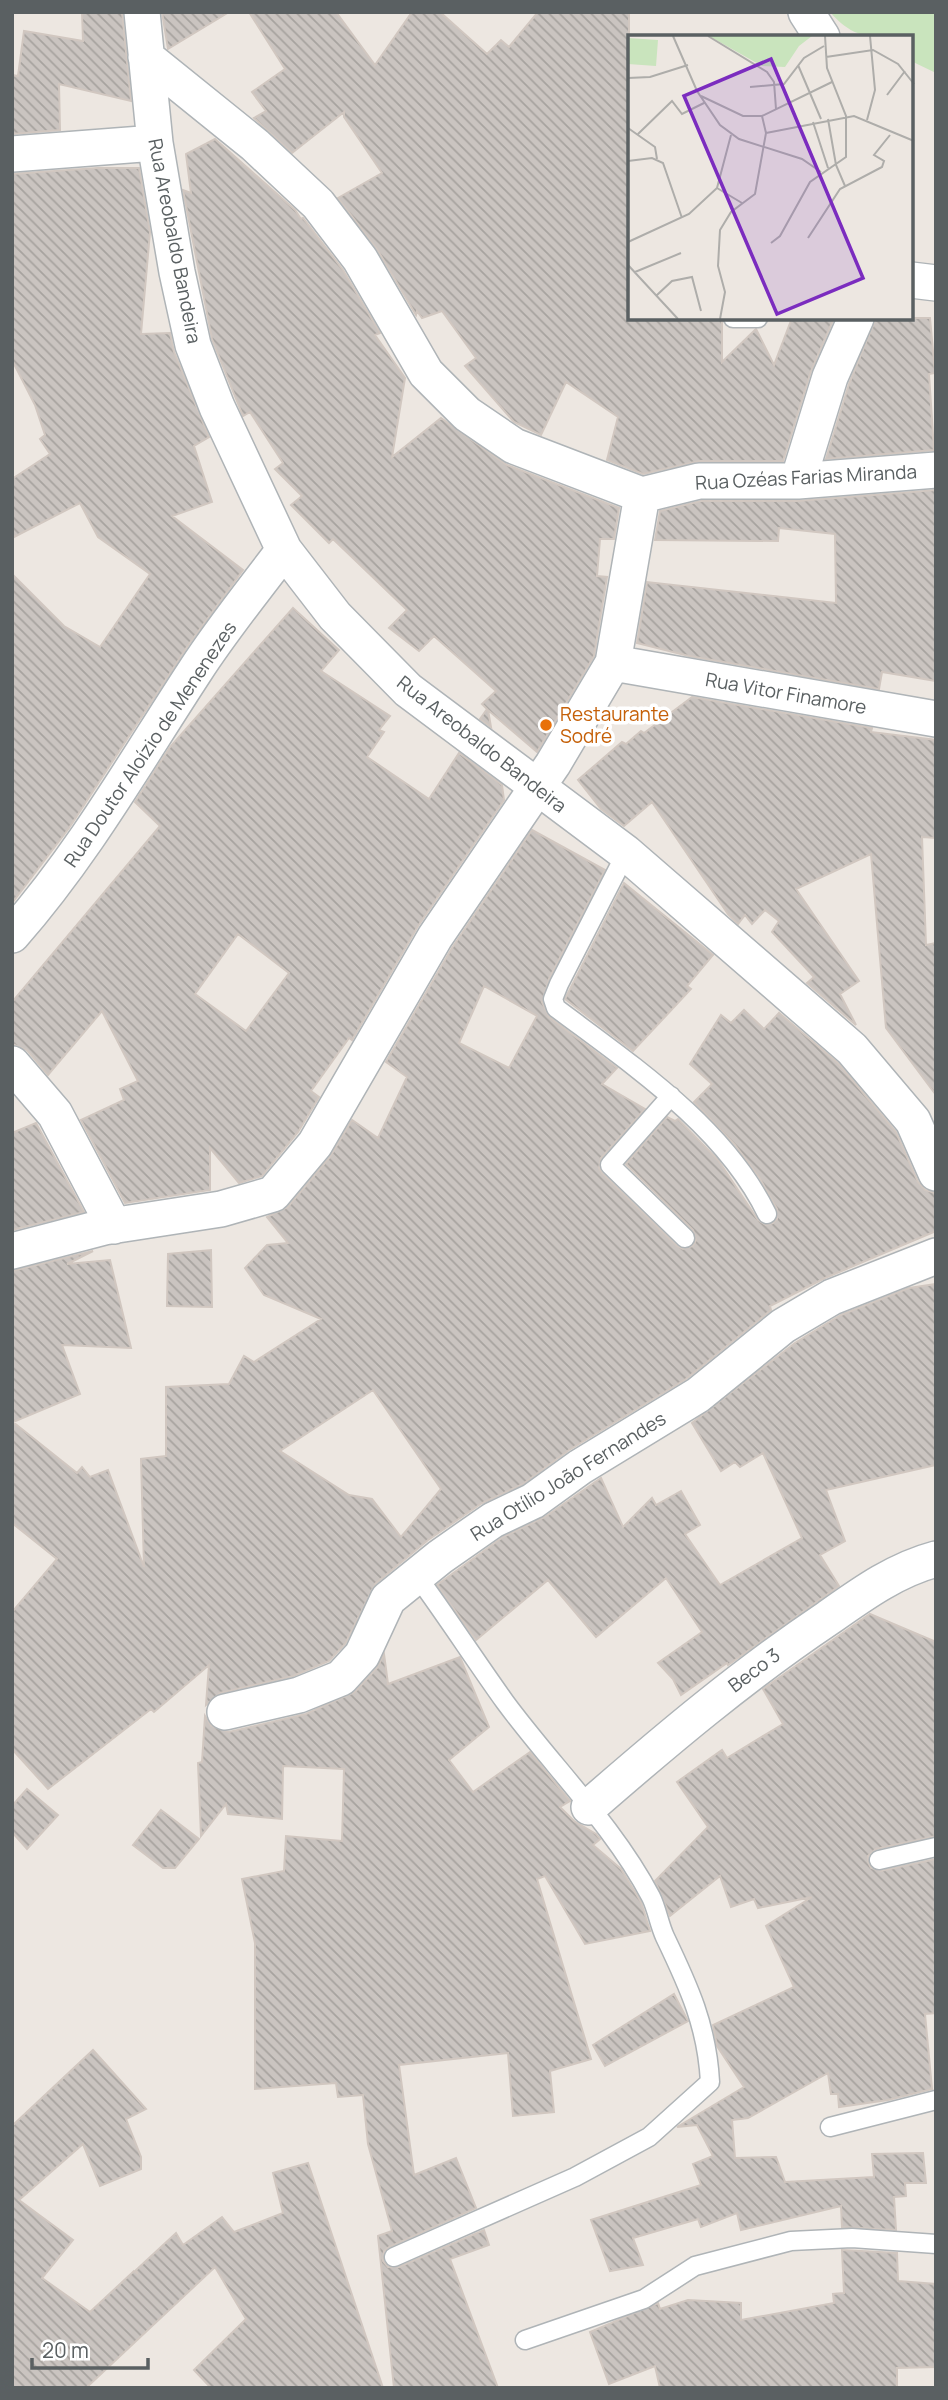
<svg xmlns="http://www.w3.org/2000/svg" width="948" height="2400" font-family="Manrope,sans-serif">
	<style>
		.green { fill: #c9e4bd }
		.building { fill: url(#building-back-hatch); stroke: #d1c7c0; stroke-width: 2; fill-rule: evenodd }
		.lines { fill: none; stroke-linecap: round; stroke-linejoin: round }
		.service-casing { stroke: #afb4b7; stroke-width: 21 }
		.minor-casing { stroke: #afb4b7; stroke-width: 38 }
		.service { stroke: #fff; stroke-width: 18 }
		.minor { stroke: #fff; stroke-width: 35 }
		.food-dot { fill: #e8710a; stroke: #fff; stroke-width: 2.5 }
		.labels { text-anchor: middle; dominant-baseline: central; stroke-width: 7; stroke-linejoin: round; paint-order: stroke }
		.street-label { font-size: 19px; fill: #5a6062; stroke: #fff }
		.food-label { font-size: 19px; fill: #c56008; stroke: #fff; text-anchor: start }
		.inset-road { fill: none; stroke: #aeadaa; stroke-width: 2 }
		.view { fill: #7b2cbf; fill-opacity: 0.15; stroke: #7b2cbf; stroke-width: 3.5 }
		.inset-edge { fill: none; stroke: #5a6062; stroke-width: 3.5 }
	</style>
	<defs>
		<pattern id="building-back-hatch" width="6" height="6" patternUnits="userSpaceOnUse" patternTransform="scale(1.75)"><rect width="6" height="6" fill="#cac4c0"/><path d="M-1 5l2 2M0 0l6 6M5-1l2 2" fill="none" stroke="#a7a39f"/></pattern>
	</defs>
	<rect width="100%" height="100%" fill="#ede7e1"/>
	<path class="green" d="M830,12h106v61l-25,-12v-24c-36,0 -55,5 -81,-25z"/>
	<path class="building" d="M82,12h40l9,89 -72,-17 1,46 -48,4v-59l6,1 6,-45 59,10z
		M162,12h67l-61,37z
		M249,12h87l39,53 37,-53h28l47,42 14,-14 8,7 29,-35h91v306h93v44l34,-33 18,36 18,-47h42l-23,53 -28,90h-84l-56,13 -36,-14 11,-43 -52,-35 -25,53 -27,-13 -49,-56 11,-8 -34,-47 -20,7 -5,-7 -1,4 -39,-66 -39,-51 44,-25 -38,-56v-5l-52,41 -38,-35 12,-7 -14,-19 33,-23z
		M215,139l80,71 6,9 2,-1 40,52 37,63 -5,2 30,43 -13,79 49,-39 66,47 112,43 -5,31h-14l-3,37 10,1 -13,79 -57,96 -49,-42 3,17 -11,-8 7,-10 -5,-5 14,-13 -62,-55 -15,15 -30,-23 18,-18 -74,-71 -4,4 -38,-38 11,-9 -27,-27 8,-6 -33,-51 -7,4 -31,-77 -29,-149 8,3 -5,-39z
		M98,168h41l11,64 -9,102 29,-1 4,19 35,85 -15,9 18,56 -40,14 71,54 -54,74 -120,184 -57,75v-329l52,52 36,21 50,-73 -52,-37 -18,-34 -68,35v-59l38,-25 -10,-15 5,-4 -10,-30 -23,-45v-186z
		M876,318h54l5,55 -6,1 5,76 -108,9 23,-75z
		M936,490v191l-54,-9 -3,17 -190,-33 -52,-13 10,-61 189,21 -1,-69 -56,-6 -1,13 -123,-1 5,-29 41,-10h97z
		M293,608l46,42 -18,21 69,45 -11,14 5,2 -17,25 62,42 30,-46 43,32 2,15 -86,126 -66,114 -3,-2 -38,53 8,6 -21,35 -36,44 -23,7 -29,-35v42l-85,13 -44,-83 43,-20 -4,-11 18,-8 -36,-70 -54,64 -21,-25 -15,-6v-42l148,-176 -25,-24 35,-55zM238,934l51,39 -43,58 -51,-37z
		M692,697l180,31 -1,4 65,8v98l-14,-1 4,108 10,-2v152l-50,-67 -15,-174 -75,35 63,92 -19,13 16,31 -49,-42 7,-6 -42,-45 7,-11 -14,-11 -13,14 -7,-9 -7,9 -10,-10 -76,-112 -28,24 -23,-17 -23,-29 44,-38 4,2 15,-13 3,2z
		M532,830l73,40 -56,109 -7,23 7,15 68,51 -15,16 43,25 -44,49 -2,10 3,5 75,73 6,3 10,-3 3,-6 -3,-10 -67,-66 41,-47 8,4 3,-2 40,41 40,60 8,5 7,-2 4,-4v-10l-18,-32 -24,-32 -41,-43 18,-18 -22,-20 31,-49 10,8 13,-13 20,19 15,-16 59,50 58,69 22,50 7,8 11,3v38l-111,47 -55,28 1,4 -85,69 -117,71 -46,34 -41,19 -54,37 -53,44 -30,60 -16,17 -36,15 -73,17 -14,12 3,-40 -55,47 -3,-3 -103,80 -36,-40v-137l45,-53 -45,-36v-252l81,-20 -26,13 43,-4 21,88 -69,-3 18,49 -67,28 64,51 5,-6 8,10 18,-7 36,97 -3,-108 25,-3v-69l63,-3 15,-28 10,6 67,-43 -57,-24 -19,-27 22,-23 21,-2 -21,-26 21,-10 42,-50 22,-37 26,18 29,-61 -21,-15 66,-114zM484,986l53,30 -28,52 -50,-25zM373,1390l68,99 -40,48 -29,-38 -23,-4 -69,-44z
		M624,883l89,72 -26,31 4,3 -58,62 -68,-52z
		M36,1123l48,89 -72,18v-97z
		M211,1250l1,57 -45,-1 1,-52z
		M936,1284v181l-110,25 19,51 -25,14 19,31 -111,79 -1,-2 -46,32 -8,-16 -15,-16 44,-31 -36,-54 -70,59 -48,-57 -72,60 -39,-55 66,-48 42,-20 56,-39 22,49 29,-29 4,7 25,-14 19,34 -15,9 35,51 82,-47 -39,-85 -23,14 -5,-5 -14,9 -29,-48 103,-80 46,-28 68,-27z
		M870,1614l66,28v194l-60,13 -8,7v6l3,6 10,3 55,-12v154l-11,1 7,75 -44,11 -49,7 -1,-13h-7l-3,-21 -80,45 -16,2 3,38 41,-1 9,25 89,-5 -2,-23 51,-1 3,30h-21l1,13 -12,1 2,33 -54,-3 -1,-21 -100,24 -4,-17 -36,14 -3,-8 -65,19 10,27 -33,6 -19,-51 110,-35 -8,-21 20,-8 -16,-31 -20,2 67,-40 -27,-41 -4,-21 81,-38 -28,-61 46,-29 -54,11 -4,-9 -23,8 -11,-31 -50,40 -15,-35 53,-54 -31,-45 45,-32 5,8 56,-34 -20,-35z
		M384,1654l4,30 72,-27 29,70 -40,33 24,32 57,-40 40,49 -10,6 14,14 22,13 4,5 -7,6 28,24 20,33 9,29 -65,13 -40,-68 -8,3 54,180 -41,12 4,41 -41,4 -5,-63 -109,12 15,110 42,-17 20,50 -87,39 -5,4 -1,10 5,6h11l85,-37 5,15 -39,14 48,129h-104l-16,-152 14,-5 -24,-87 -5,-49 -25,2 -2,-14 -81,6v-146l-13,-64 42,-8 2,-35 56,5 2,-72 -61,-3 -1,53 -54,-5 -2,-10 -25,32 -3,-73 4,-1 3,-46 6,10 18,6 77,-18 49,-22 22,-24z
		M27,1789l31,26 -31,34 -15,-17v-26z
		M161,1810l38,29 -24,29h-12l-30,-23z
		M674,1994l14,27 -83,45 -12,-21z
		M93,2050l53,59 -20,10 15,38v12l-41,17 -17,-42 -64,56 54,40 -31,38 48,34 44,-41 3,2 -1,-3 40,-37 7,12 39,-28 12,15 49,-19 -10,-40 35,-10 75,225h-172l-17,-18 52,-51 -31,-52 -129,121h-74v-262z
		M842,2250l55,3 1,28 38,3v83l-39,1v20h-237l-5,-22 -46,18 -19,-52 68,-29 2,6 28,-9 53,3v17l93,-17 -1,-9 11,-1z"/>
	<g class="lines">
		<g class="service-casing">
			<path id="service" d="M733,318h25
				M626,853l-67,131 -6,15 3,9c76,57 169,119 211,206
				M671,1096l-61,69 75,73
				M879,1860l57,-13
				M830,2127l106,-27
				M394,2257l181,-80 74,-40 61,-55c-3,-56 -21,-95 -45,-145 -6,-13 -8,-28 -14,-40 -38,-72 -98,-130 -146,-195 -30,-42 -58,-85 -88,-126
				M525,2340l119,-41 51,-33 96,-25 61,-3 84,6"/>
		</g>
		<g class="minor-casing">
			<path id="minor" d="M142,12l13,131 22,129 16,73 24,62 67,143 51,66 73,74 218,163 226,196 61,72 23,52
				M806,12l16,25
				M146,57l109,88 63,59 42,55 66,114 41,41 47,32 128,49 57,-14h99l138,-11
				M12,154l143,-11
				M911,280l25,3
				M798,481l32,-104 26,-59
				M613,663l323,56
				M12,935c72,-82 124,-174 183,-264 27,-42 59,-81 89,-121
				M12,1064l43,50 59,112
				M12,1251l92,-24 117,-18 52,-15 42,-50 120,-207 118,-173 60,-101 29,-168
				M225,1712l74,-17 42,-17 21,-23 26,-56 52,-42 53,-37 40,-19 47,-34 118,-72 85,-69 49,-29 104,-41
				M589,1807c77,-67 154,-132 239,-189 34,-24 67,-48 108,-59"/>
		</g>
		<use href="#service" class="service"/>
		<use href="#minor" class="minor"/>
	</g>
	<circle class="food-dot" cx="546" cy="725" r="7"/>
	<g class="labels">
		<g class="street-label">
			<text transform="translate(175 241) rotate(79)">Rua Areobaldo Bandeira</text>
			<text transform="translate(806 477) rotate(-3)">Rua Ozéas Farias Miranda</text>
			<text transform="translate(786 693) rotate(10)">Rua Vitor Finamore</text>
			<text transform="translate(150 744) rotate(-56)">Rua Doutor Aloízio de Menenezes</text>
			<text transform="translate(482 744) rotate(38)">Rua Areobaldo Bandeira</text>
			<text transform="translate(568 1476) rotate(-32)">Rua Otílio João Fernandes</text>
			<text transform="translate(754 1670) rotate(-37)">Beco 3</text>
		</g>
		<g class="food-label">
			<text x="560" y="714">Restaurante<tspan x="560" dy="22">Sodré</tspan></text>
		</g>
	</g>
	<g transform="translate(628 35)">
		<rect width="285" height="285" fill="#ede7e1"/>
		<path d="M81,1h103l-13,10 -14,21 -23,-1zM0,3l30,2 -2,26 -28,-2z" fill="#c9e4bd"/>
		<path class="inset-road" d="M45,1l24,55 23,34 19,14 63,20 19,13M80,1l59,36 7,10 2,27M198,22l47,-7 25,14 16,20M170,30l23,54M0,43l22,-1 38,-12M122,52l34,-3 20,-26 20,-12M259,60l18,-24M73,61l42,20h19l70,-34M200,84l8,46 9,21M239,85l8,-30 -5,-54M185,87l15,46M0,93l27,19 2,12M138,98l88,-17 60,25M10,99l34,-33 10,13 22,-11M0,126l24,-3 11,5 19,55M89,153l25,15M180,203l32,-49 42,-22 2,-6 -10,-6 16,-20M0,207l61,-28 28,-26 14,-53M143,208l9,-7 30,-54 36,-25v-41l-19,-48 -2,-32M0,230l50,54M7,237l46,-19M29,260l15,-14 20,-4 9,34M92,284l5,-27 -7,-26 2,-36 11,-18 24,-18 11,-61 -4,-17"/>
		<path class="view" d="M143,24l92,219 -86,36 -93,-218z"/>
		<rect width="285" height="285" class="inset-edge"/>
	</g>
	<rect width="948" height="2400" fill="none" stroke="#5a6062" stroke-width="28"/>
	<path d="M32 2358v10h116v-10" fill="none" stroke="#5a6062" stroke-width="3.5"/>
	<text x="42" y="2358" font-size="21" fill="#5a6062" stroke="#ffffff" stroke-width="5" paint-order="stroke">20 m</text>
</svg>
